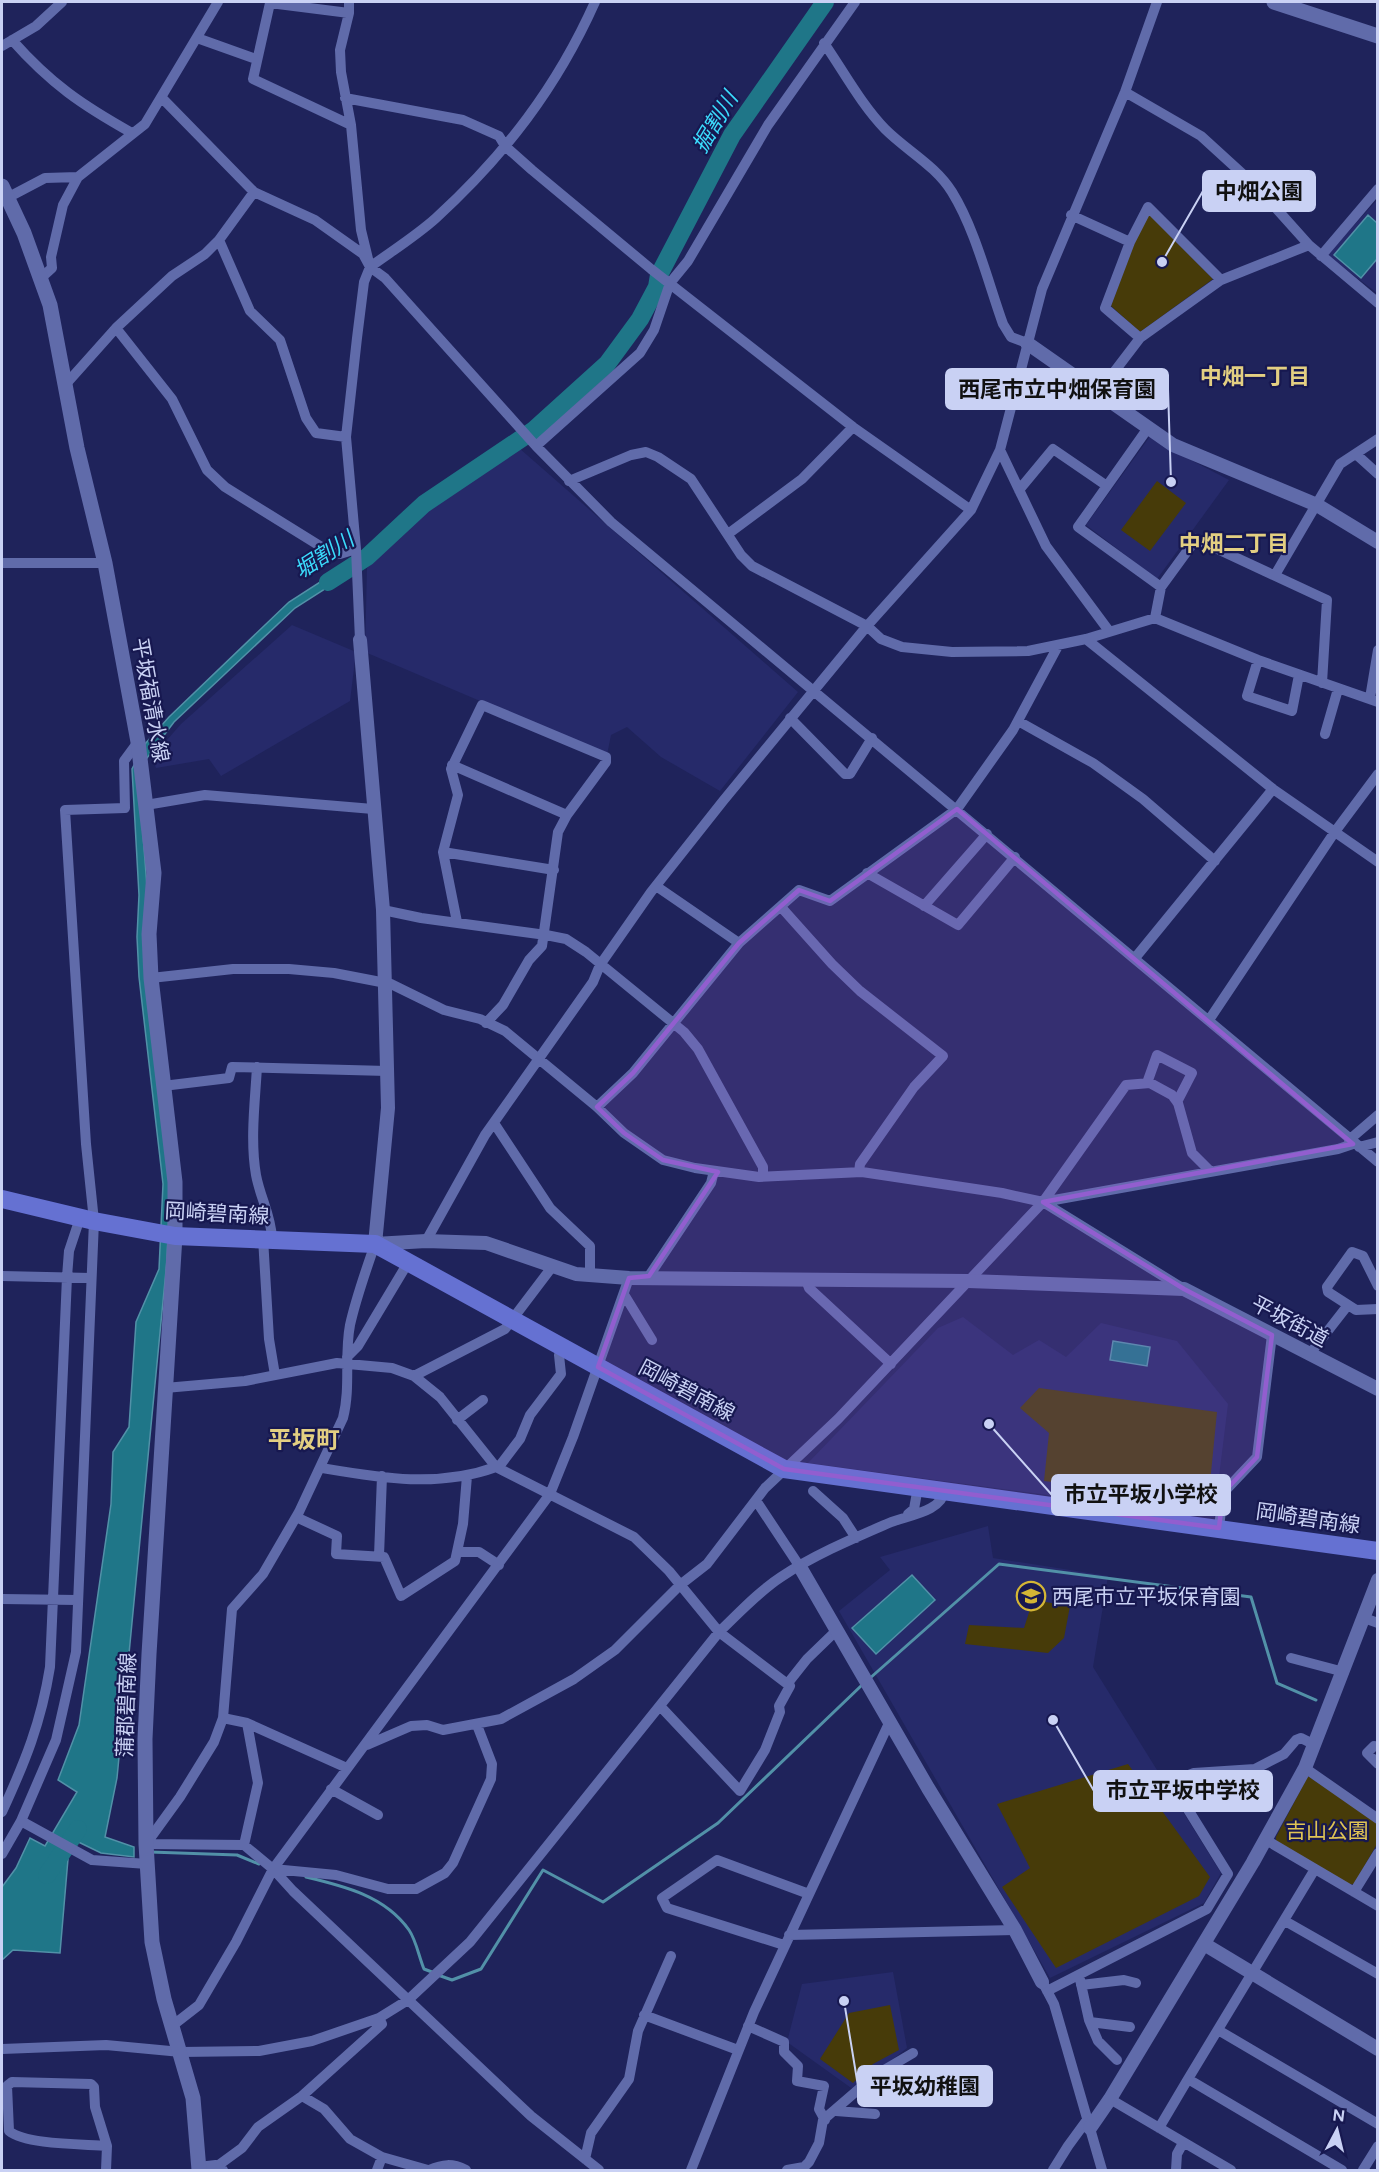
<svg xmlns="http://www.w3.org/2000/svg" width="1379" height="2172" font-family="Figtree,'Noto Sans JP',sans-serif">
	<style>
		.built { fill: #262a6a }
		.green { fill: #473b09 }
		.water { fill: #1f7688; stroke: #5291a8; stroke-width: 1.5 }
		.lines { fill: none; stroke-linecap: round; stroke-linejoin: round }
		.stream { stroke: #5291a8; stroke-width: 3 }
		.river { stroke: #1f7688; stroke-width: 18 }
		.minor { stroke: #606baa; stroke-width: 10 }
		.tertiary { stroke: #606baa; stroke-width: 14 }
		.secondary { stroke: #606baa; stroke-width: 15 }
		.primary { stroke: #6571d2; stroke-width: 18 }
		.marked { fill: #925ecf; fill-opacity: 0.2; stroke: #925ecf; stroke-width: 4.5; stroke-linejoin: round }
		.labels { text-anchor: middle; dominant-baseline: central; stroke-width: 4.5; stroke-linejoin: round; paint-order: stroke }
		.street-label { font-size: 21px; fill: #c9d1f4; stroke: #171850 }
		.poi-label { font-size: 21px; fill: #c9d1f4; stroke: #171850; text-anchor: start }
		.park-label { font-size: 21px; fill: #e0c454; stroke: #171850 }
		.water-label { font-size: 22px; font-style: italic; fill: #3bdbfc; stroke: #171850 }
		.neighbourhood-label { font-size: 22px; font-weight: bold; fill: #e3cf82; stroke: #171850 }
		.quarter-label { font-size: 24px; font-weight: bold; fill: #e3cf82; stroke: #171850 }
		.leader { fill: none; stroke: #c9d1f4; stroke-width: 2 }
		.callout-dot { fill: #c9d1f4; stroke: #171850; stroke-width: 2 }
		.callout { fill: #c9d1f4; stroke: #c9d1f4; stroke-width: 2 }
		.callout-label { font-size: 22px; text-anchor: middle; font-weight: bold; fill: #111 }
	</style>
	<rect width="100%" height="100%" fill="#1f235b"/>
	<path class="built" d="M1377,200v93l-50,-38z
		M1151,435l17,13 61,32 -72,99 -71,-54z
		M519,448l279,244 -78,99 -59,-34 -34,-30 -16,8 -4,20 -242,-103 2,-84 65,-62z
		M292,625l64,27 -6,49 -129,75 -12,-17 -53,9 -4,-11 29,-33z
		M963,1317l50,38 26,-15 27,17 35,-34 76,18 51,63 -14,113 -406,-54 130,-135z
		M988,1526l5,32 115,18 -15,91 128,206 -17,30 -154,75 -211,-367 51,-41 -10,-13z
		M893,1972l14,76 -53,42 -67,-48 15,-58z"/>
	<path class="green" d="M1149,214l64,65 -73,53 -29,-26 23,-62z
		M1157,481l29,22 -36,48 -29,-21z
		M1039,1388l178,24 -7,71 -17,15 -149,-17 5,-48 -29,-25z
		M1033,1600l37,6 -6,32 -16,15 -83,-9 4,-19 55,3z
		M1128,1764l82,113 -11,19 -143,72 -54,-81 28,-19 -33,-64z
		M1308,1776l69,47v21l-23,40 -6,1 -72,-43v-5z
		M890,2005l9,45 -26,14 -20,19 -33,-24 29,-46z"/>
	<path class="water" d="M1368,215l9,8v36l-16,19 -27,-23z
		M348,564l2,9 -55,35 -121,114 -36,48 32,415 -3,75 -50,518 -12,59 29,10v10l-33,-4 -35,-17 -11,16 13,7 -8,94 -47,-3 -11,10v-73l14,-19 14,-30 15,8 32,-54 -19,-12 21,-55 32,-221 2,-52 16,-25 7,-105 23,-53 4,-85 -24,-207 -2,-40 2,-42 -7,-126 13,-25 24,-27 120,-115z
		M1113,1341l37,6 -3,19 -37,-6z
		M912,1575l23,25 -59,54 -24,-26z"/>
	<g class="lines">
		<path class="stream" d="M869,1679l130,-115 252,33 26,86 39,17
			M150,1852l87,3 22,9
			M306,1877c38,9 79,19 103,53 7,10 10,27 15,39l8,3
			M438,1975l14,5 29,-11 62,-99 60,32 115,-79 144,-138"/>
		<path class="river" d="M328,582l39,-25 57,-53 110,-74 73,-66 33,-45 17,-32 2,-12 73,-140 93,-133
			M47,1875l31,-46"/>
		<path class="minor" d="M349,2v11l-9,37 1,22 10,53 10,105 9,37 -6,15 -7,56 -11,99 10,112 4,91
			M349,13l-79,-10 -17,76 98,46
			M197,38l59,21
			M12,40c39,44 70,65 120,93
			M824,43c20,29 37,61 61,86 22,22 50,36 67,63 23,37 36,90 51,132l8,13 16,6
			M2,46l34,-20 26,-24
			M1125,92l76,44 57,52 51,57 69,58
			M162,98l92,94 61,28 48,34 7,13 15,11 151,168 75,76 767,640
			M345,98l118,22 36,16 6,10 27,24 119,99 202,158 118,83
			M7,198l38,-20 33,-1
			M1071,215l59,27
			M219,240l31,71 30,29 26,78 10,15 30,4
			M1321,256l57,-67
			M370,267c22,-16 46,-31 66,-49 69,-63 121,-131 159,-216
			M41,278l11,-10 -1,-11 12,-52 15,-28 67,-53 73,-122
			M116,328l56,71 35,71 18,17 103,64 12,3 16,-5
			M1140,338l-35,-30 25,-66 18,-35 73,73
			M66,384l50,-56 56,-52 33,-22 14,-14 35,-48
			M1098,393l42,-55 81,-58 88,-35
			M1148,428l-70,99 83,60
			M536,446l104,-93 14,-23 16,-47 18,-22 80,-136 87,-123
			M1000,450l46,96 63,85
			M1357,455l21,19
			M569,481l62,-26 15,-3 12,5 33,22 50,76 11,11 115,60 14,13 21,8 50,5 76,-1 58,-12 69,-21 103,42 120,42
			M1019,490l34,-41 54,37
			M728,534l74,-55 51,-52
			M2,563h103
			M1275,575l65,-111 38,-25
			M1155,618l6,-31 35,-48 131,61 -5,83
			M1086,639l187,150 105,73
			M1258,660l-11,36 45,15 7,-36
			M1370,698l8,-48
			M790,718l55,56h5l22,-36
			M1018,721l75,42 50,36 72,62
			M1325,734l13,-45
			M452,765l115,50
			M146,805l59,-10 168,14
			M443,852l111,18
			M867,873l91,52 57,-68
			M656,886l83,57
			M924,906l63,-72
			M781,907l51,57 28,27 83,65 -29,31 -54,77 -1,8
			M383,910l38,8 125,17 20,4 20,13 98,80 14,17 65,118v9
			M457,922l-14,-70 15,-57 -7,-26 31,-64 124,52v5l-39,53 -9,17 -16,114 -13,14 -26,45 -17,18
			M1135,958l138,-169
			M151,978l82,-9h56l45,4 57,11 53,26 36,9 25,12 92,76 27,26 39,27 32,8 64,9 103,-5 140,21 41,9 141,87
			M1209,1020l125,-187 44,-59
			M257,1067c-2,35 -7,73 -1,108 4,22 15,40 16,63
			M1147,1083l10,-28 35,18 -15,29
			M163,1086l66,-8 3,-11 155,4
			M597,1107l36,-34 106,-130 60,-53 31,11 127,-92 56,-79 45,-84
			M494,1123l56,85 40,38v29
			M1349,1140l29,-25
			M1359,1147l19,-5
			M1043,1202l295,-53 15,-5
			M263,1238l6,101 6,36
			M426,1241l59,-106 108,-153 7,-17 51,-73 72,-91 144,-175 104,-116 29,-60 42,-161 83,-197 32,-90
			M2,1276l89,2
			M649,1276l62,-93 3,-12
			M806,1280l3,8 82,76
			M1378,1286l-15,-30 -11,-4 -25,35 1,5 28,18 22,-1
			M625,1296l27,44
			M1309,1355l39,-50
			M347,1357l11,-11 51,-85
			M414,1376l91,-47 47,-62
			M165,1388l80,-7 92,-18 55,5 22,8 26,21 56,70 138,70 35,34 50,61 71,54 -11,20 1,6 -15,38 -25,41 -80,-85
			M457,1420l26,-20
			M322,1468c59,10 116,20 174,-1
			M498,1468l22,-29 10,-24 31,-41 -2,-19 4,-7
			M813,1491l30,27 13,20
			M757,1502l43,65
			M908,1514l6,-5 4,-22
			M296,1517l41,19 -1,18 48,3 17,39 54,-35 8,-37 4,-48
			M1219,1528l4,-35 34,-36 15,-122
			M457,1552h22l20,13
			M379,1556l3,-80
			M2,1599l75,1
			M1364,1618l14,5
			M1291,1658l53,14
			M788,1683l19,-24 30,-29
			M223,1718l24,5 100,45
			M367,1745l44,-19 16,-1 16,5 58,-11 73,-40 41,-29 65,-65 27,-21 58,-76 73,-69 205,-217 83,-117 24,-2 22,12 6,8 14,50 18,18
			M1374,1746l-7,7 11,11
			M1305,1768l73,51
			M331,1789l47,26
			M2,1812c23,-50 39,-89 48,-145l17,-390 2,-26 11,-33
			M21,1821l71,39 55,4
			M1266,1840l112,66
			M146,1844l34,-47 34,-55 9,-24 9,-109 31,-35 36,-62 44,-94c8,-31 1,-62 7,-93 6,-27 16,-55 25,-81
			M146,1844l98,1 29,24 20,22 238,225 68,54
			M244,1845l14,-62 -11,-60
			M2,1854l19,-33 35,-81 20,-88 18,-431 -8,-77 -21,-334 60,-2 -1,-47 14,-19
			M273,1869l63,6 52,14h28l29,-16 8,-10 38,-84 1,-15 -15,-39
			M1315,1869l-127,210 154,91
			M1354,1892l24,-39
			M1285,1921l93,53
			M789,1935l226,-5
			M784,1945l-117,-37 -5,-10 55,-38 92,34
			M1079,1975l10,45 9,21 19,19
			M1044,1985l10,19 48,166
			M1081,1985l43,-5 12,3
			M1047,1991l160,-82 21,-35 -57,-92 23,-9 61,-4 29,-15 12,-14 5,-2 14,7
			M644,2015l94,35
			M1090,2022l40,5
			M172,2026l27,-21 37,-63 37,-73 277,-375 23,-57 56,-159
			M748,2026l36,16v10l14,14 -1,15 27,5 -5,23 6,11
			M1218,2030l160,94
			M2,2049l104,-4 75,7 78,-1 53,-10 67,-23 29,-18 62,-58 249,-310c20,-19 39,-40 62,-55 33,-22 71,-38 108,-54 18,-8 52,-10 56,-33
			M302,2096l22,13 26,30 32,18 46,13
			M1110,2099l121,71
			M836,2111l39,3
			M1159,2128l29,-49
			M585,2159l6,-26 38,-54 9,-48 33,-75
			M106,2170l1,-24 -12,-39 -1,-20 -3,-3 -79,-2 -5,4 2,45c17,14 75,13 98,15
			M223,2170l-7,-3 26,-19 16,-21 44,-31 80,-72 -3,-6
			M377,2170l5,-13
			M429,2170c14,-6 23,-7 37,0
			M691,2170l63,-158 136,-291
			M787,2170l17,-3 5,-5 10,-19 4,-23 51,-44 39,-23
			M1053,2170l15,-24 19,-26
			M1176,2170l1,-16 6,-11
			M1363,2170l15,-24"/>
		<path class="tertiary" d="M1027,343l146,102 144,60 61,37
			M360,640l23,270 5,198 -13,136 51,-3 60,2 90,31 53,4 339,3 216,8 194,100
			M800,1567l128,221 87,142 27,52
			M1204,1944l174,105
			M1090,2128l20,-29 143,-237 52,-94 73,-188
			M199,2169l17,-2"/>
		<path class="secondary" d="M1274,2l104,34
			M2,186l22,47 26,72 27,143 28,115 33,179 16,131 -5,61 2,44 24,204v54l-26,418 -4,85 1,105 6,98 12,57 29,99 6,72"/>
		<path class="primary" d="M2,1199l92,22 81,15 200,8 409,225 594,82"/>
	</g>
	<path class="marked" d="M957,809l396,335 -310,58 141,87 88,46 -15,122 -34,36 -4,35 -435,-59 -186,-102 31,-89 20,-2 69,-104 -55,-12 -39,-27 -27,-26 36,-34 106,-130 60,-53 31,11z"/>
	<defs>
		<g id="school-ring" transform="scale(1.5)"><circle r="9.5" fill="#171850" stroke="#d4b635" stroke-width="1.5"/><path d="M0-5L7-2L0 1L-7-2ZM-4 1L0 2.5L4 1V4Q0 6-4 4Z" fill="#d4b635"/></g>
	</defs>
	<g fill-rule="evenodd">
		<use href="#school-ring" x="1031" y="1596"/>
	</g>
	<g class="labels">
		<g class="street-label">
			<text transform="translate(151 700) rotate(80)">平坂福清水線</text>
			<text transform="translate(217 1213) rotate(3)">岡崎碧南線</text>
			<text transform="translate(1290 1321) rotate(28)">平坂街道</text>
			<text transform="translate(687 1390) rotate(28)">岡崎碧南線</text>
			<text transform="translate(1308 1518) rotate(8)">岡崎碧南線</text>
			<text transform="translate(126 1705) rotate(-88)">蒲郡碧南線</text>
		</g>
		<g class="poi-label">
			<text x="1052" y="1596">西尾市立平坂保育園</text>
		</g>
		<g class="park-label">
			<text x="1327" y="1830">吉山公園</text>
		</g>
		<g class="water-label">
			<text transform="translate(715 122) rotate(-59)">掘割川</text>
			<text transform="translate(324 555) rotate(-33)">堀割川</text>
		</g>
		<g class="neighbourhood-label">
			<text x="1255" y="376">中畑一丁目</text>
			<text x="1234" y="543">中畑二丁目</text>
		</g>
		<g class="quarter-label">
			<text x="304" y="1439">平坂町</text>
		</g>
	</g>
	<path class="leader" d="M1162 262L1203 191M1171 482L1168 389M989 1424L1052 1495M1053 1720L1094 1791M844 2001L858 2086"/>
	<g class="callout-dot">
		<circle cx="1162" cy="262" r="6"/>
		<circle cx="1171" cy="482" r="6"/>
		<circle cx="989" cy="1424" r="6"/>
		<circle cx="1053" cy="1720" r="6"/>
		<circle cx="844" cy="2001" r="6"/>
	</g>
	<g class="callout">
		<rect x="1203" y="171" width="112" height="40" rx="6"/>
		<rect x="946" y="369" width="222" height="40" rx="6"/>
		<rect x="1052" y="1475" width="178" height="40" rx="6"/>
		<rect x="1094" y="1771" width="178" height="40" rx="6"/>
		<rect x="858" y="2066" width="134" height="40" rx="6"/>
	</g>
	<g class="callout-label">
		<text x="1259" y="199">中畑公園</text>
		<text x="1057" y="397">西尾市立中畑保育園</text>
		<text x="1141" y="1502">市立平坂小学校</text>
		<text x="1183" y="1798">市立平坂中学校</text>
		<text x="925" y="2094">平坂幼稚園</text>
	</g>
	<rect width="1379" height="2172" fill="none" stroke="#c9d1f4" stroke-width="6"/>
	<g transform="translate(1337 2130) rotate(7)" stroke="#171850" stroke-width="4.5" paint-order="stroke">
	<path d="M0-4.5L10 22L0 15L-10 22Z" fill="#c9d1f4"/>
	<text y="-9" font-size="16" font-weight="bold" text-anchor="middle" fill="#c9d1f4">N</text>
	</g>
</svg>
